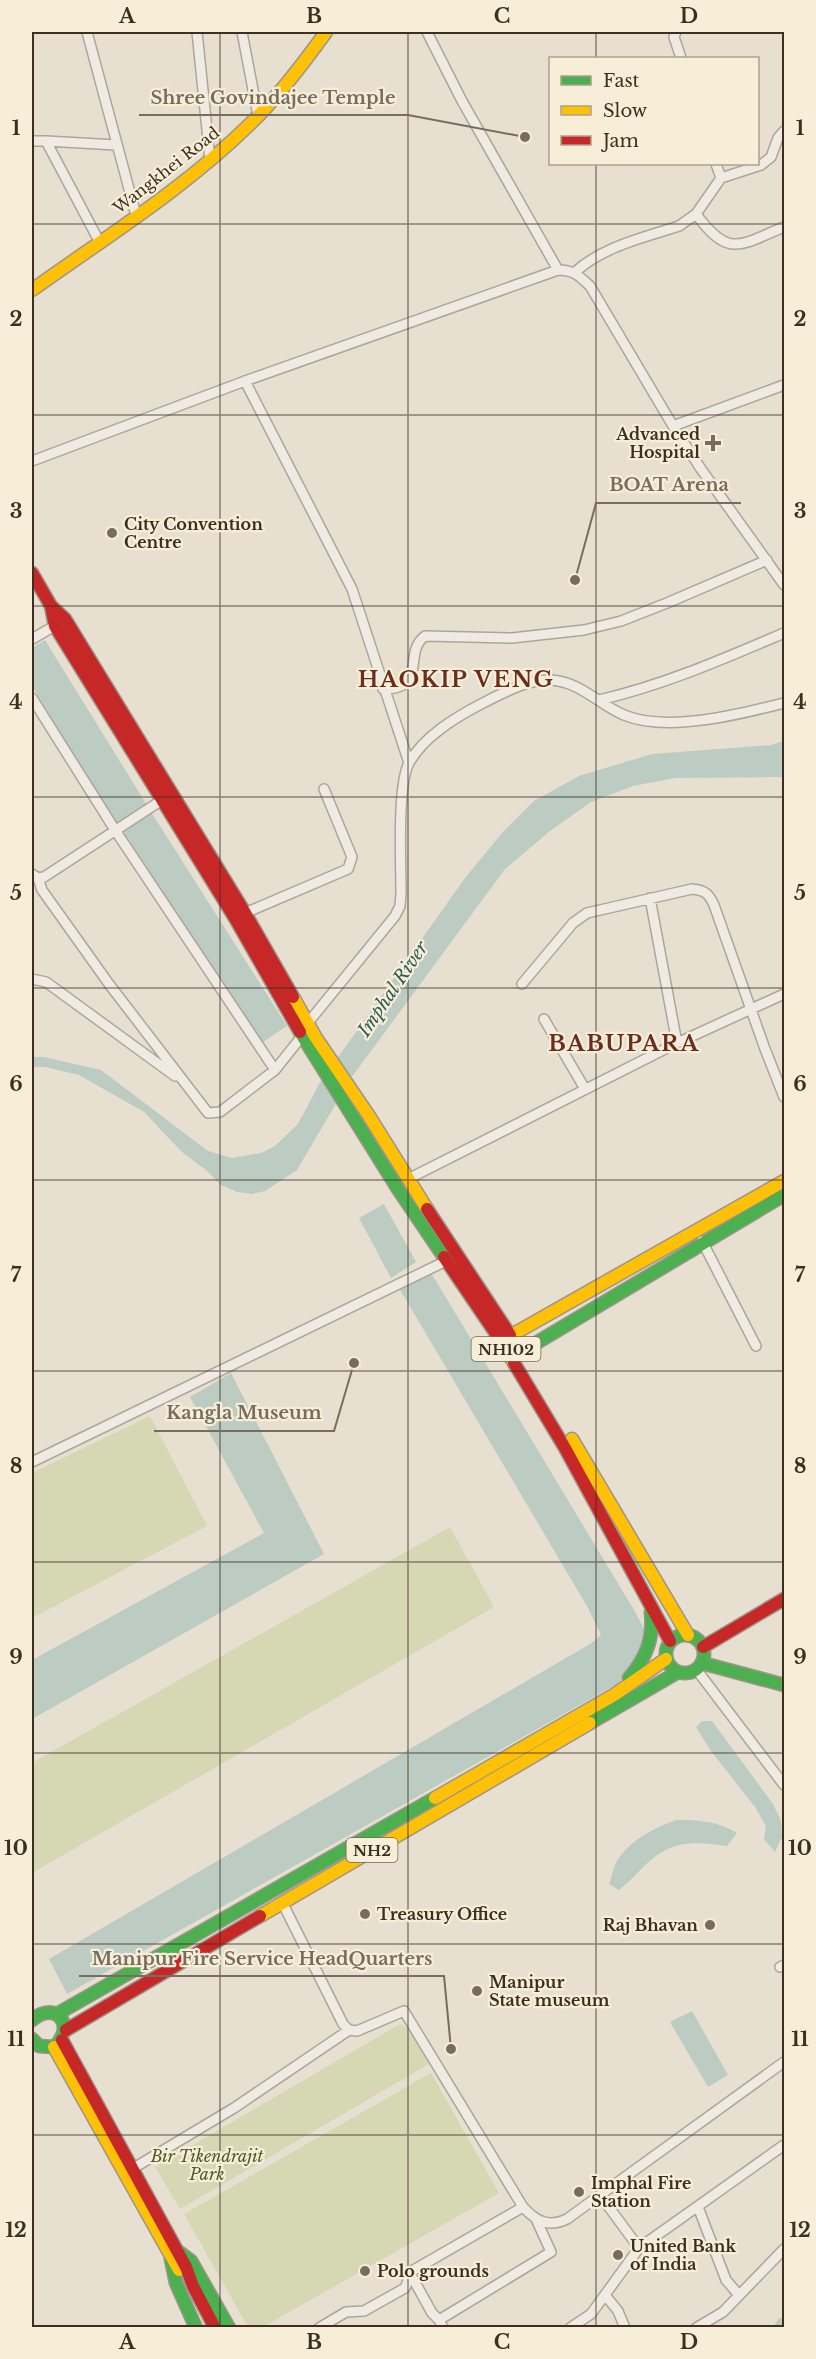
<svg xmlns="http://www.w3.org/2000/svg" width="816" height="2359" font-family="'Libre Baskerville',serif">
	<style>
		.green { fill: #d6d7b3 }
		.water { fill: #bcccc2 }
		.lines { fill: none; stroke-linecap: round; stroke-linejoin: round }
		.river { stroke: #bcccc2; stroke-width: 16 }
		.street-casing { stroke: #ada599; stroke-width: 12 }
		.fast-casing { stroke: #9c958a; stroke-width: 15 }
		.slow-casing { stroke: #9c958a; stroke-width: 15 }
		.jam-casing { stroke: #9c958a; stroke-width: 15 }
		.street { stroke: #efebe3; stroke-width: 9 }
		.fast { stroke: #4caf50; stroke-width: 12 }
		.slow { stroke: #ffc107; stroke-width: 12 }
		.jam { stroke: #c62828; stroke-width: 12 }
		.grid { fill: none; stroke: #3d2e20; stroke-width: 1.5; stroke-opacity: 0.55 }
		.poi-dot { fill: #786c5e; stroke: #f7eed8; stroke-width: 2 }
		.labels { text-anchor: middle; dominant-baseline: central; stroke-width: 4.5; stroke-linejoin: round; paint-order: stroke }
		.shield { fill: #f7eed8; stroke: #756857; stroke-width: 1.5 }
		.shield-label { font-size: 15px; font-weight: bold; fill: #3d2e20 }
		.street-label { font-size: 16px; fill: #3d2e20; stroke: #f7eed8 }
		.poi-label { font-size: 16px; font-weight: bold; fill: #3d2e20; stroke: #f7eed8; text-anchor: start }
		.park-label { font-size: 16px; font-style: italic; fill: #4d5a26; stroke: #f7eed8 }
		.water-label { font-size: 18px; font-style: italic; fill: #2f5d5a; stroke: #f7eed8 }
		.district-label { font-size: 22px; font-weight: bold; letter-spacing: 1.5px; fill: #6b2e1e; stroke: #f7eed8 }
		.leader { fill: none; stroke: #786c5e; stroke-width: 2 }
		.callout-dot { fill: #786c5e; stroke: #f7eed8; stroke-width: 2 }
		.callout-label { font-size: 18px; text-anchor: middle; font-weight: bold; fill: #786c5e; stroke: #f7eed8; stroke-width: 4.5; stroke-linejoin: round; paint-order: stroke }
		.neatline { fill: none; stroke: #3d2e20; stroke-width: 2 }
		.grid-label { font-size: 20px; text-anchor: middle; font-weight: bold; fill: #3d2e20 }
	</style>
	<rect width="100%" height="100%" fill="#e7e0d1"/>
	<path class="green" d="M150,1416l57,110 -175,92v-145z
		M450,1527l44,80 -462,266v-110z
		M400,2024l9,5 20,35 -249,145 -25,-42z
		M431,2073l68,120 -236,134h-15l-64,-113z"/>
	<path class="water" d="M45,640l108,175 134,211 -27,18 -137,-209 -91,-149v-38z
		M784,741v36l-109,1 -42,8 -42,16 -41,29 -45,38 -154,209 -54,92 -32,21 -13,3 -15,-2 -16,-7 -15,-15 -24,-18 -38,-40 -65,-37 -34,-8h-13v-10h12l57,13 107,81 24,7 29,-5 14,-7 23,-22 21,-40 146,-206 37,-45 32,-32 45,-25 73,-22 119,-9z
		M384,1204l32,58 -25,16 -32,-60z
		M430,1271l204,339 13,24v11l-28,38 -552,311 -18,-35 541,-315 11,-9 -13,-27 -189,-320z
		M231,1373l93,181 -292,165v-59l232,-127 -74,-136z
		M702,1721h10l61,83 8,17 1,16 -7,15 -11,-13 2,-13 -11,-19 -44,-56 -15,-24z
		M676,1820c22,0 42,1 61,13l-10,13c-23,-3 -44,-6 -65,6 -16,9 -28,27 -43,38l-10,-6c3,-7 4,-17 8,-23 13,-21 37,-33 59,-41z
		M692,2011l36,64 -20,12 -38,-65z"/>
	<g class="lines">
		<path class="river" d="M782,2328l2,-3"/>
		<g class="street-casing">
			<path id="street" d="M87,32l49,183
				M197,32l13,127
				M242,32l16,84
				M427,32l35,69 96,169
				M676,32l-2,5 7,21
				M32,141h14l53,100
				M46,141l70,4
				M716,164l5,14
				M696,214c33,45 44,31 88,13
				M575,272c29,-26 68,-34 104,-46l17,-12 25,-36 40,-13 10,-8 7,-19 6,-7
				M245,381l107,208 57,174
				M673,426l111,-41
				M32,461l213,-80 313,-111c16,0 21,6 32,16l83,140 28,43 83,116
				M32,639l26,-15
				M383,689c46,0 19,-36 42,-53l87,2 72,-8 37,-9 46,-18 100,-43
				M32,698l83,132 160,240 -55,42 -12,1 -99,-129 -67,-94 -4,-12
				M599,700c65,-15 124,-41 185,-67
				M32,874l6,4 6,-1 118,-77
				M650,898l27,145
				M245,913l103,-44 4,-12 -28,-68
				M32,979l14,3 129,94
				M522,984l51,-61 14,-10 105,-24c13,1 17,5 22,16l51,144 19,48
				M544,1019l41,70
				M275,1070l27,-34 5,-12 88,-108 5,-10 1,-13c0,-29 -4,-108 8,-130 15,-27 47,-46 74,-60 20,-10 45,-24 68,-23 30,2 47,24 73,35 43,18 117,-1 160,-12
				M408,1179l269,-136 107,-49
				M702,1241l54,105
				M32,1462l414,-201
				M696,1669l88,116
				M282,1902l61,122 6,6 8,1 47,-20 119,196c13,14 25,21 44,12l217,-157
				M780,1967l4,-2
				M132,2169l102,-61 115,-78
				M600,2195l39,53
				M698,2207l28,73 13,15
				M411,2275l21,38 7,7
				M605,2295l13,16 7,17
				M319,2328l27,-16 18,-1 41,-23 7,-17 111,-64
				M443,2328l-4,-8 112,-68 -15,-33
				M570,2328l21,-14 48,-66 145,-103
				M696,2328l27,-16 61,-63"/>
		</g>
		<g class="fast-casing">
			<path id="fast" d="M300,1032l98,157 46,68
				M511,1358l273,-163
				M666 1654a19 19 0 1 1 38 0a19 19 0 1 1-38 0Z
				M702,1663l82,22
				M629,1678c17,-20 25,-39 22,-66
				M590,1723l88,-51
				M57,2014l378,-216
				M32,2020c24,-21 45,6 22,27l-15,-1 -7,-7
				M179,2252l12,9 38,67
				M171,2259l5,24 20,45"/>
		</g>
		<g class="slow-casing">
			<path id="slow" d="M32,290c74,-53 153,-102 218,-166 29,-28 53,-60 76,-92
				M293,997l23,41 53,78 58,93
				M514,1363l-13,-22 283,-160
				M572,1439l116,196
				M435,1798l179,-103 52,-36
				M260,1916l330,-193
				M54,2047l125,223"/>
		</g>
		<g class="jam-casing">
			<path id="jam" d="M32,573l19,33 14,13 180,294 48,84
				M51,606l4,20 180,292 65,114
				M427,1209l83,126
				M444,1257l57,84
				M514,1363l51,85 105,193
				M703,1647l81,-48
				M66,2030l194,-114
				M62,2040l124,227 7,19 22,42"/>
		</g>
		<use href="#street" class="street"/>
		<use href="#fast" class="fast"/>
		<use href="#slow" class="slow"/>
		<use href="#jam" class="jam"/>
	</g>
	<path class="grid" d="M220,32v2296M408,32v2296M596,32v26M596,164v2164M32,224h752M32,415h752M32,606h752M32,797h752M32,988h752M32,1180h752M32,1371h752M32,1562h752M32,1753h752M32,1944h752M32,2135h752"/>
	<g class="poi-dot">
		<path d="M710 434h6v6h6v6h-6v6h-6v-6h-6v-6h6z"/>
		<circle cx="112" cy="533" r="6"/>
		<circle cx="365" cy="1914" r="6"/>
		<circle cx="710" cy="1925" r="6"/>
		<circle cx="477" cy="1991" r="6"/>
		<circle cx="579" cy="2192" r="6"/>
		<circle cx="618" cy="2255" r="6"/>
		<circle cx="365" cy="2271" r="6"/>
	</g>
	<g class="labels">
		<g class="shield">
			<rect x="471.5" y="1337" width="69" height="24" rx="4.5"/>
			<rect x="346.5" y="1838" width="51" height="24" rx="4.5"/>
		</g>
		<g class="shield-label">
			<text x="506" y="1349">NH102</text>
			<text x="372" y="1850">NH2</text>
		</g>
		<g class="street-label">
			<text transform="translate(166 170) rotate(-38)">Wangkhei Road</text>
		</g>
		<g class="poi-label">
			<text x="700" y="434" text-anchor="end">Advanced<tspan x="700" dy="18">Hospital</tspan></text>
			<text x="124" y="524">City Convention<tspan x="124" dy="18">Centre</tspan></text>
			<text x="377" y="1914">Treasury Office</text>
			<text x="698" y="1925" text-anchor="end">Raj Bhavan</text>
			<text x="489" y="1982">Manipur<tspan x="489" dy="18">State museum</tspan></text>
			<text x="591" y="2183">Imphal Fire<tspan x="591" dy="18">Station</tspan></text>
			<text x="630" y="2246">United Bank<tspan x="630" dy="18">of India</tspan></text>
			<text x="377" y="2271">Polo grounds</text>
		</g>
		<g class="park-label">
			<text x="207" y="2156">Bir Tikendrajit<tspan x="207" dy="18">Park</tspan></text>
		</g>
		<g class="water-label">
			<text transform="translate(393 989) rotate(-56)">Imphal River</text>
		</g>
		<g class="district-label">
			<text x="456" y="679">HAOKIP VENG</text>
			<text x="624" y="1043">BABUPARA</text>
		</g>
	</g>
	<path class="leader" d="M525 137L408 115H139M575 580L596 503H741M354 1363L334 1431H154M451 2049L444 1976H79"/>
	<g class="callout-dot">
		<circle cx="525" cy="137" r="6"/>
		<circle cx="575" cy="580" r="6"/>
		<circle cx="354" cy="1363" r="6"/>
		<circle cx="451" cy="2049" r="6"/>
	</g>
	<g class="callout-label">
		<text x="273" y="104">Shree Govindajee Temple</text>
		<text x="669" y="491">BOAT Arena</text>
		<text x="244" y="1419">Kangla Museum</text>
		<text x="262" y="1965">Manipur Fire Service HeadQuarters</text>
	</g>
	<rect width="816" height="2359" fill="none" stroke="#f7eed8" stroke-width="66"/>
	<rect x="549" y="57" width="210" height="108" fill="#f7eed8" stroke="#ada18e" stroke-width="1.5"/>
	<rect x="561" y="76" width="30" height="9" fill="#4caf50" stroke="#ada18e" stroke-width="1.5"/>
	<text x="603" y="87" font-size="18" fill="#3d2e20">Fast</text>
	<rect x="561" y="106" width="30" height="9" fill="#ffc107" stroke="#ada18e" stroke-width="1.5"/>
	<text x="603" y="117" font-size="18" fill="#3d2e20">Slow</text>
	<rect x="561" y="136" width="30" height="9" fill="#c62828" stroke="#ada18e" stroke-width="1.5"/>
	<text x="603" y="147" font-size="18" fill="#3d2e20">Jam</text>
	<rect x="33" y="33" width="750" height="2293" class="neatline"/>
	<g class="grid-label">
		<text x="127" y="23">A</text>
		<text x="314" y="23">B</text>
		<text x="502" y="23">C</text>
		<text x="689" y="23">D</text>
		<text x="16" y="135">1</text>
		<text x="800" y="135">1</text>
		<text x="16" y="326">2</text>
		<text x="800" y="326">2</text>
		<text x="16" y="518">3</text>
		<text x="800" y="518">3</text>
		<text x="16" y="709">4</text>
		<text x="800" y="709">4</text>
		<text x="16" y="900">5</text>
		<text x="800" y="900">5</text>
		<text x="16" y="1091">6</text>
		<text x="800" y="1091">6</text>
		<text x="16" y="1282">7</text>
		<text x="800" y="1282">7</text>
		<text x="16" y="1473">8</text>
		<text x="800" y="1473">8</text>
		<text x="16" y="1664">9</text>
		<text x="800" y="1664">9</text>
		<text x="16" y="1855">10</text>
		<text x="800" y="1855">10</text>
		<text x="16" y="2046">11</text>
		<text x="800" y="2046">11</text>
		<text x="16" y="2237">12</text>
		<text x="800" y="2237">12</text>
		<text x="127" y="2349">A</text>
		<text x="314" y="2349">B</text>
		<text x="502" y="2349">C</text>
		<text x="689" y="2349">D</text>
	</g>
</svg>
